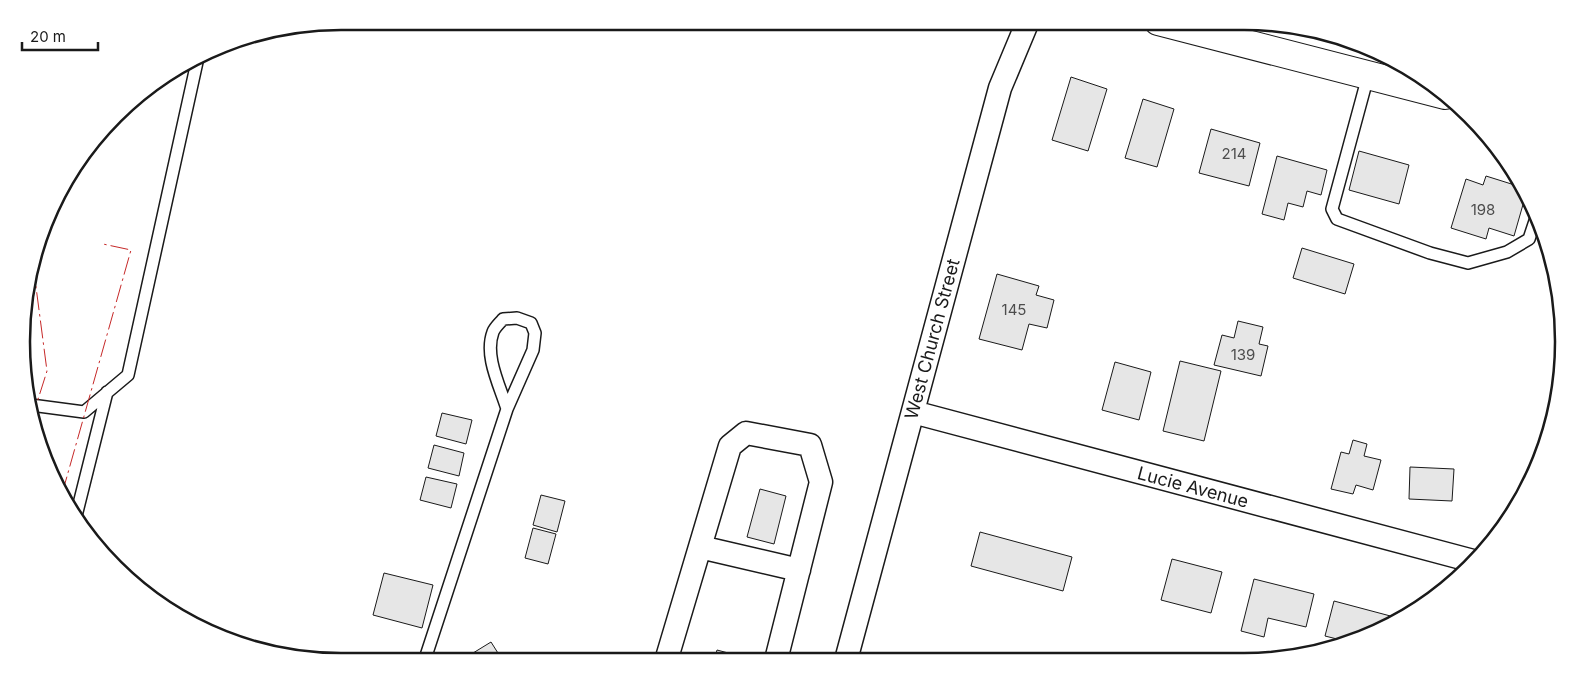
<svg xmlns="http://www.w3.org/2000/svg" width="1585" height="683" font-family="Inter,sans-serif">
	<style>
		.building { fill: #e6e6e6; stroke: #1a1a1a }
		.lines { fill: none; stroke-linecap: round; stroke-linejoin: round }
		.lane-casing { stroke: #1a1a1a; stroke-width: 14 }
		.street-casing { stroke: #1a1a1a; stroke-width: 25 }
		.highway-casing { stroke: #1a1a1a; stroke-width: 30 }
		.lane { stroke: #fff; stroke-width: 11 }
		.street { stroke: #fff; stroke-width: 22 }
		.highway { stroke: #fff; stroke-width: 28 }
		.power { stroke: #c62828; stroke-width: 1; stroke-dasharray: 18 4 2.5 4; stroke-linecap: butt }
		.labels { text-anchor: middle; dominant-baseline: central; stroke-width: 4; stroke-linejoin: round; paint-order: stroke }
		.number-label { font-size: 15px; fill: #4d4d4d }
		.street-label { font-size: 18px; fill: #1a1a1a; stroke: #fff }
		.rim { fill: none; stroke: #1a1a1a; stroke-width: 2.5 }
	</style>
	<rect width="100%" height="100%" fill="#fff"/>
	<path class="building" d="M1071,77l36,12 -19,62 -36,-11z
		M1143,99l31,10 -17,58 -32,-9z
		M1211,129l49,14 -11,43 -50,-13z
		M1359,151l50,14 -10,39 -50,-14z
		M1277,156l50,14 -6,25 -14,-4 -4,16 -15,-4 -4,17 -22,-6z
		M1486,176l35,11 5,7 -12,42 -25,-8 -3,11 -35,-11 15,-49 17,6z
		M1302,248l52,16 -9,30 -52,-16z
		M997,274l42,12 -3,9 18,5 -7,28 -18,-4 -7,26 -43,-11z
		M1238,321l25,6 -4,17 9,2 -7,30 -47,-11 8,-30 12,3z
		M1180,361l41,10 -17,70 -41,-10z
		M1115,362l36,10 -12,48 -37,-10z
		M442,413l30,7 -6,24 -30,-8z
		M1353,440l14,4 -3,12 17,4 -8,30 -17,-5 -3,9 -22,-5 10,-37 8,2z
		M434,445l30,8 -5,23 -31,-8z
		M1410,467l44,2 -2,32 -43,-2z
		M426,477l31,7 -6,24 -31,-8z
		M760,489l26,7 -12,48 -27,-7z
		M541,495l24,6 -8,31 -24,-7z
		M533,528l23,6 -8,30 -23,-6z
		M980,532l92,25 -9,34 -92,-25z
		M1172,559l50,13 -11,41 -50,-13z
		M384,573l49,12 -11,43 -49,-13z
		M1254,579l60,15 -8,33 -38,-9 -4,19 -23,-6z
		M1334,601l64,17 -1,3 -12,8 -40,12 -20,-5z
		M491,642l12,19h-43z
		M717,650l30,8 -1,3h-32z"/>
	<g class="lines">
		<g class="lane-casing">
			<path id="lane" d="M1368,76l-36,133 5,10 93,34 38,10 39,-11 22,-13 7,-21
				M31,405l53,7 44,-37 69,-313
				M76,516l31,-124
				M424,662l83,-253 26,-59 2,-17 -4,-10 -14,-5 -14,1c-3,4 -8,8 -10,13 -9,24 7,54 14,77"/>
		</g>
		<g class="street-casing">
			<path id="street" d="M913,412l560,149
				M700,547l99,23
				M846,660l154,-572 28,-67
				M666,661l64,-215 16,-13 64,12 11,37 -45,178"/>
		</g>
		<g class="highway-casing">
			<path id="highway" d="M1158,21l287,74"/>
		</g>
		<use href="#lane" class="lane"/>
		<use href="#street" class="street"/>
		<use href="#highway" class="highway"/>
		<path class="power" d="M33,264l14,107 -13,41
			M62,494l69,-244 -28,-6"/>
	</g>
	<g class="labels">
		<g class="number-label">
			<text x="1234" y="153">214</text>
			<text x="1483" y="209">198</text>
			<text x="1014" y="309">145</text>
			<text x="1243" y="354">139</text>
		</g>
		<g class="street-label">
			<text transform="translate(932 339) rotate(-75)">West Church Street</text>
			<text transform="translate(1193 487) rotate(15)">Lucie Avenue</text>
		</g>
	</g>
	<path d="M0 0H1585V683H0ZM341 30H1244A311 311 0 0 1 1555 341V342A311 311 0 0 1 1244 653H341A311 311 0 0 1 30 342V341A311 311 0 0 1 341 30Z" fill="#fff" fill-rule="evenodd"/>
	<path class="rim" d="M341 30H1244A311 311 0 0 1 1555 341V342A311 311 0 0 1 1244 653H341A311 311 0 0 1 30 342V341A311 311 0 0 1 341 30Z"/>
	<path d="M22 42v8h76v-8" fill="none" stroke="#1a1a1a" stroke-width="2.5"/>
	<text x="30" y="42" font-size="15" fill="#1a1a1a" stroke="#ffffff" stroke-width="4" paint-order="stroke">20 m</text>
</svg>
